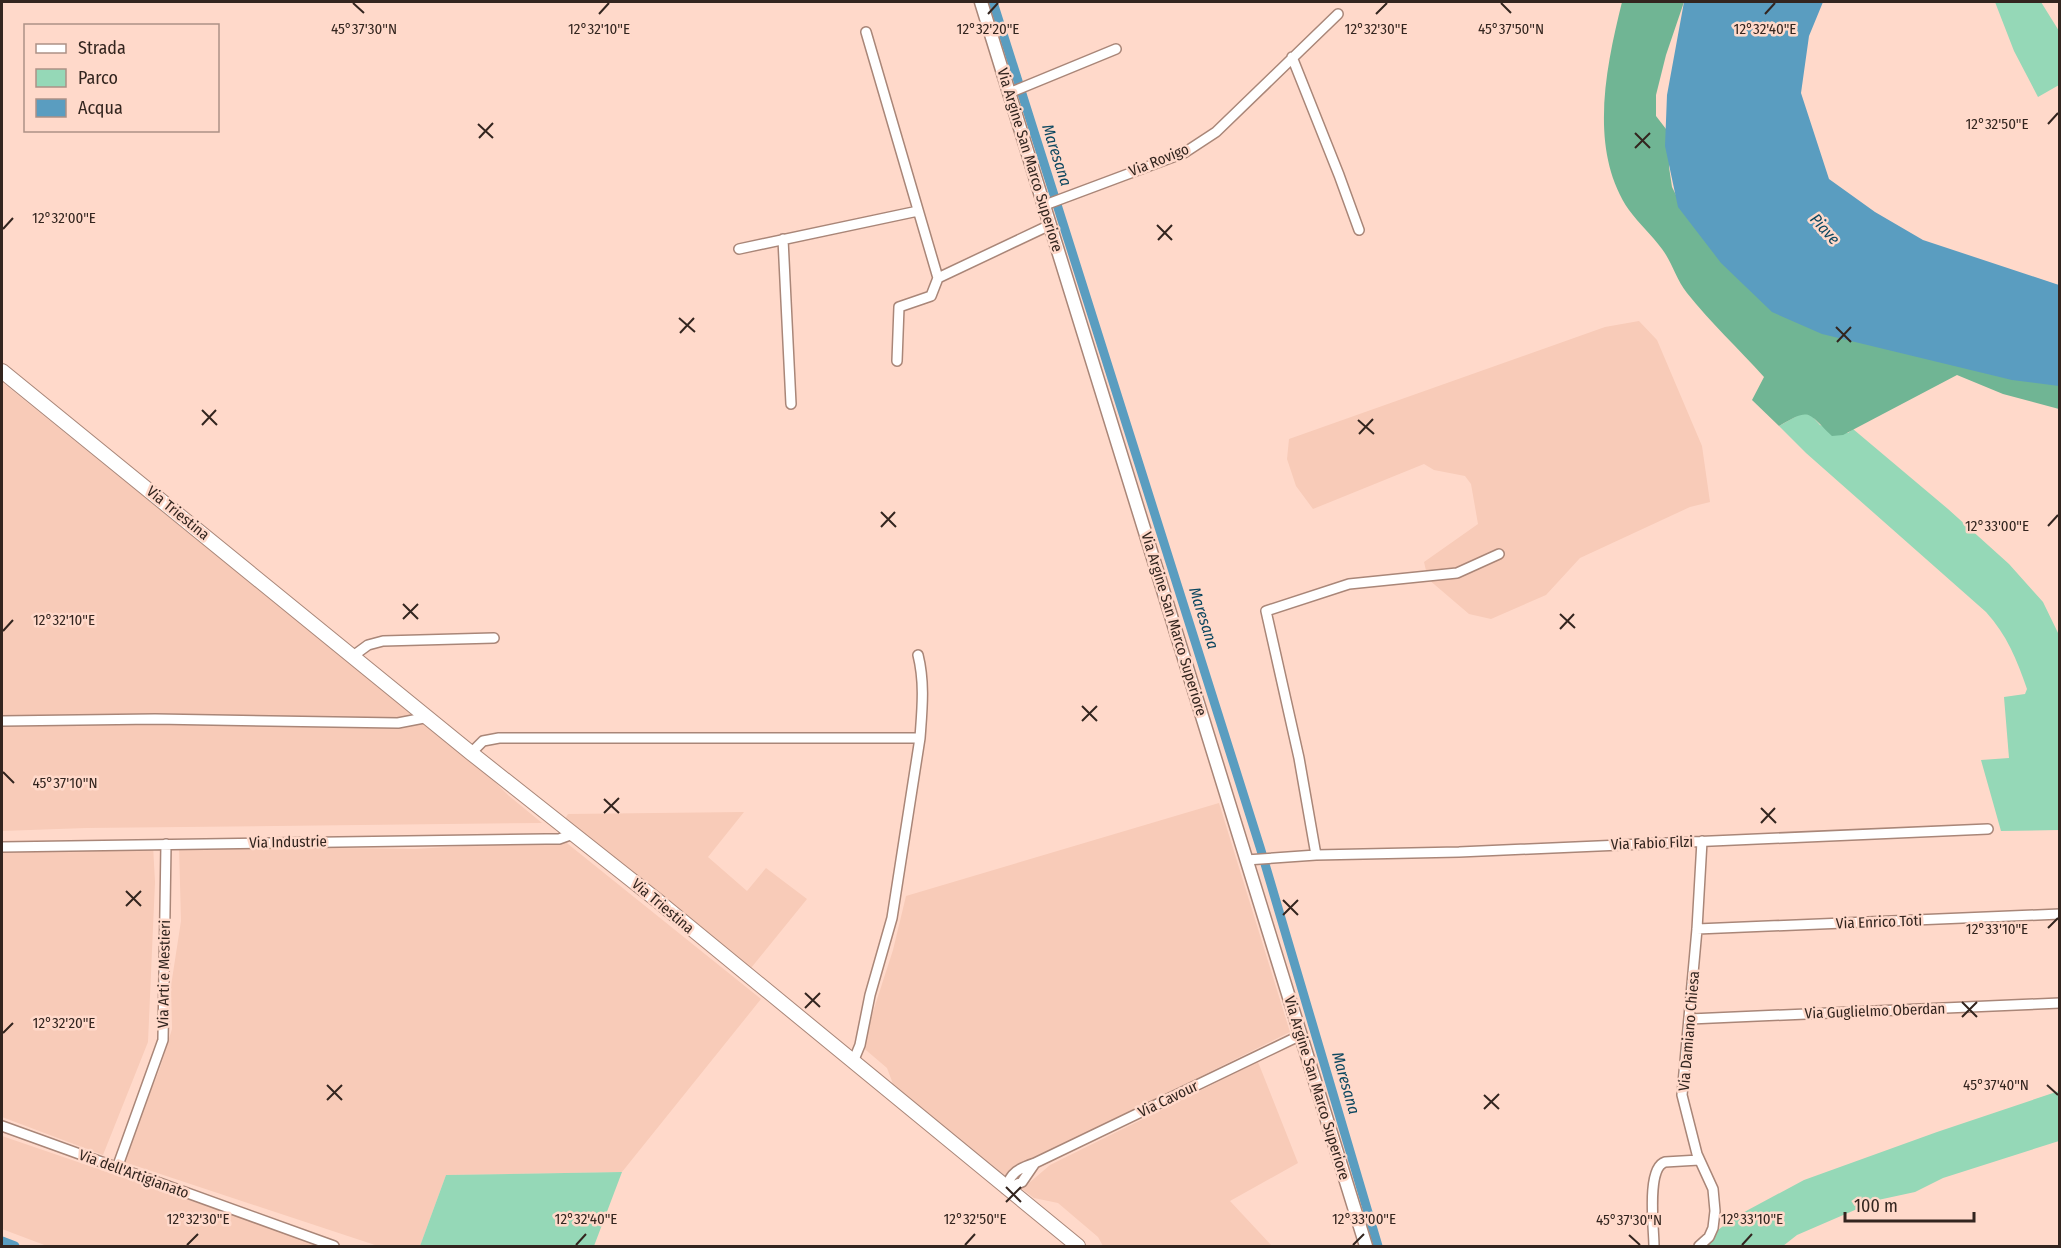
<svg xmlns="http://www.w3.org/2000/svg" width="2061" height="1248" font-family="'Fira Sans Condensed',sans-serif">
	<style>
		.built { fill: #f8cbb8 }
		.green { fill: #95d8b7 }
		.forest { fill: #70b594 }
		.water { fill: #5a9dc0 }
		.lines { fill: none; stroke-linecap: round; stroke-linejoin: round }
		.canal { stroke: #5a9dc0; stroke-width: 9 }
		.minor-casing { stroke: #a98678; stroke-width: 12 }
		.tertiary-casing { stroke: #a98678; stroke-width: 15 }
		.secondary-casing { stroke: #a98678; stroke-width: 16 }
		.minor { stroke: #fff; stroke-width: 9 }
		.tertiary { stroke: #fff; stroke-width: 12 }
		.secondary { stroke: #fff; stroke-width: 14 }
		.ticks { fill: none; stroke: #33251f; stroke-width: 2 }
		.labels { text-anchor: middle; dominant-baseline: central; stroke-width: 5; stroke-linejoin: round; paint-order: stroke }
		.street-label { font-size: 15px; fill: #33251f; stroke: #ffd9ca }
		.water-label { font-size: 16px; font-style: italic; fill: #0d475f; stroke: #ffd9ca }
		.ticks-label { font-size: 15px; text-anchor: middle; fill: #33251f; stroke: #ffd9ca; stroke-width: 5; stroke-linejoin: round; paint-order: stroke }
	</style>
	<rect width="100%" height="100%" fill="#ffd9ca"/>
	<path class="built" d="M1639,321l18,19 45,106 8,56 -20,5 -110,51 -34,37 -55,24 -22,-5 -41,-35 -4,-17 54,-38 -7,-40 -6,-8 -31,-6 -10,-6 -111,45 -17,-23 -9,-27 2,-20 316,-112z
		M2,382l487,394 19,19 34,28 -456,5 -84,3z
		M1219,803l71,229 -246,122 -32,27 -119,-97 -6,-16 -27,-23 10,-24 23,-71 13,-54z
		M744,812l-36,45 39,34 19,-23 41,31 -56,69 -186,-149 3,-5z
		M563,840l198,159 -139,173 -176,3 -26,71h-42l-257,-85 38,-90 13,-42 -1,-43 10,-65 -2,-75 236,3z
		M153,845l2,37 -7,160 -45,113 -101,-38v-269z
		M1258,1062l40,101 -68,38 42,45h-169l-5,-9 -40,-34 -24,-5 -12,-9 28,-24z
		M2,1136l321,110h-276l-45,-17z"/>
	<path class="green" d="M1995,2h46l18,29v54l-21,12 -24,-46z
		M1802,413l9,2 9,10 28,8 5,-4 95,80 61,55 34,38 16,33v195l-58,1 -20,-71 28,-2 -5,-61 21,-3 2,-5c-10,-29 -20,-54 -41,-77l-180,-159 -27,-27z
		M2059,1091v50l-116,37 -28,14 -37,8 -81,35 -14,11h-86l38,-29 69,-37 133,-48z
		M622,1172l-28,74h-174l26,-71z"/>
	<path class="forest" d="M1622,2h62l-18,53 -10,40v21l10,13 5,18 -2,20 3,20 11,22 376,161v39l-56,-15 -46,-19 -114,60 -11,1c-25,-24 -21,-29 -53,-10l-27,-26 12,-23c-25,-28 -54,-55 -77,-84 -11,-14 -15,-31 -25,-44 -10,-14 -23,-25 -33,-39 -41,-60 -23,-143 -7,-208z"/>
	<path class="water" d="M1684,2h139l-14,34 -8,57 28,86 46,33 48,28 136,45v101l-47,-6 -190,-46 -50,-22 -51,-49 -43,-56 -13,-61 2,-51z"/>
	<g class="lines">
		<path class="canal" d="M993,2l267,845 118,399
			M2,1241l13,5"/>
		<g class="minor-casing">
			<path id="minor" d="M866,32l72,246 112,-53
				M1292,57l47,118 20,55
				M1009,93l107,-44
				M1045,205l139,-52 32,-21 122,-118
				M783,239l8,165
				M739,249l179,-38
				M897,361l2,-54 32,-11 7,-18
				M918,655c7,28 4,55 2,83
				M353,656l15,-11 15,-4 111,-3
				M2,721l153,-2 243,4 31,-6
				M471,753l12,-12 16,-3h421l-28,180 -22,77 -10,50 -7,17
				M2,847l544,-8h13l14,-5
				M1316,855l-17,-97 -33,-147 83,-27 108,-11 42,-19
				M1246,860l70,-5 143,-3 529,-23
				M1697,929l363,-15
				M1690,1019l370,-16
				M2,1126l332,120
				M117,1168l46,-128 3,-196
				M1006,1189c4,-17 14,-21 29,-26l266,-128
				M1006,1189l16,-7 13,-19
				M1654,1246c0,-17 -8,-78 11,-84l34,-2
				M1699,1246l10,-9 4,-9 2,-17 -2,-22 -16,-35 -15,-59 15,-166 5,-88"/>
		</g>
		<g class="tertiary-casing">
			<path id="tertiary" d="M981,2l385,1244"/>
		</g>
		<g class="secondary-casing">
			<path id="secondary" d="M2,371l469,382 187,148 420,345"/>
		</g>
		<use href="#minor" class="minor"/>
		<use href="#tertiary" class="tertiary"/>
		<use href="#secondary" class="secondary"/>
	</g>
	<path class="ticks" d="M353,3l11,10M1501,3l10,10M599,14l10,-11M988,14l10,-11M1376,14l11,-11M1765,14l10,-11M478,124l15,14M2048,124l10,-11M1635,133l15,15M479,138l14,-15M1635,148l15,-15M1157,225l15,15M3,229l10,-11M1158,240l14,-15M679,318l16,14M1836,327l15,15M680,333l14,-15M1837,342l14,-15M202,410l15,15M1358,420l16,14M202,425l14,-15M1359,434l14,-15M881,512l15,15M2048,526l10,-11M881,527l14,-15M403,604l15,15M1560,614l15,14M403,619l15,-15M1560,629l14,-15M3,631l10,-11M1082,706l15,15M1082,721l15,-15M3,772l11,11M604,799l15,14M1761,808l15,15M604,813l15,-15M1761,823l14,-15M126,891l15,15M1283,900l15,15M126,906l15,-15M1283,915l15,-15M2048,928l10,-10M805,993l15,14M1962,1002l15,15M805,1008l15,-15M1962,1017l15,-15M3,1033l10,-10M327,1085l15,15M2047,1085l11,10M1484,1095l15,14M327,1100l15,-15M1484,1109l15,-15M1006,1187l15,15M1006,1202l15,-15M1629,1235l11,10M187,1245l11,-11M576,1245l10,-11M965,1245l10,-11M1353,1245l11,-11M1742,1245l10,-11"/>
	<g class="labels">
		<g class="street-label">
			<text transform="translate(1030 160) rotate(73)">Via Argine San Marco Superiore</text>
			<text transform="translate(1159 160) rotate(-22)">Via Rovigo</text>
			<text transform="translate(178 513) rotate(39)">Via Triestina</text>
			<text transform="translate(1174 624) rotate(73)">Via Argine San Marco Superiore</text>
			<text transform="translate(288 842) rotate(-1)">Via Industrie</text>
			<text transform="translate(1652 843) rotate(-2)">Via Fabio Filzi</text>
			<text transform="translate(663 906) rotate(40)">Via Triestina</text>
			<text transform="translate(1879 922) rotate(-2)">Via Enrico Toti</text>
			<text transform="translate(164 974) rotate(-89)">Via Arti e Mestieri</text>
			<text transform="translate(1875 1011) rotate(-2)">Via Guglielmo Oberdan</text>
			<text transform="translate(1689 1031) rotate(-85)">Via Damiano Chiesa</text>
			<text transform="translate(1317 1088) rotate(73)">Via Argine San Marco Superiore</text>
			<text transform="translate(1168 1099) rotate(-26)">Via Cavour</text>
			<text transform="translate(134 1174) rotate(20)">Via dell'Artigianato</text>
		</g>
		<g class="water-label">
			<text transform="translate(1057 155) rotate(72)">Maresana</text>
			<text transform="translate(1825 229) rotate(48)">Piave</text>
			<text transform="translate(1204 618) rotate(72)">Maresana</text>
			<text transform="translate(1346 1083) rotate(74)">Maresana</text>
		</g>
	</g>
	<g class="ticks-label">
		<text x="364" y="34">45°37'30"N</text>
		<text x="1511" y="34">45°37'50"N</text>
		<text x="599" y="34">12°32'10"E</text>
		<text x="988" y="34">12°32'20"E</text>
		<text x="1376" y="34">12°32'30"E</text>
		<text x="1765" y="34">12°32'40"E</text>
		<text x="1997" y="129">12°32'50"E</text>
		<text x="64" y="223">12°32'00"E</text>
		<text x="1997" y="531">12°33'00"E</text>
		<text x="64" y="625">12°32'10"E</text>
		<text x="65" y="788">45°37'10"N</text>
		<text x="1997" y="934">12°33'10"E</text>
		<text x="64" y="1028">12°32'20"E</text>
		<text x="1996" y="1090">45°37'40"N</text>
		<text x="198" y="1224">12°32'30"E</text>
		<text x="586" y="1224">12°32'40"E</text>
		<text x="975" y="1224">12°32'50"E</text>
		<text x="1364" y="1224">12°33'00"E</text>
		<text x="1752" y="1224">12°33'10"E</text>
		<text x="1629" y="1225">45°37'30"N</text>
	</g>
	<rect width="2061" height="1248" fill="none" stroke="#33251f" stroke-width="6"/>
	<rect x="24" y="24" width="195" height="108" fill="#ffd9ca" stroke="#ad9186" stroke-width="1.5"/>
	<rect x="36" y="44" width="30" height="9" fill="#ffffff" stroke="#ad9186" stroke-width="1.5"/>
	<text x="78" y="54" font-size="18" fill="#33251f">Strada</text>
	<rect x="36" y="69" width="30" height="18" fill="#95d8b7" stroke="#ad9186" stroke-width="1.5"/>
	<text x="78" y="84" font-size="18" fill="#33251f">Parco</text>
	<rect x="36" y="99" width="30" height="18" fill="#5a9dc0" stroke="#ad9186" stroke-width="1.5"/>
	<text x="78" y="114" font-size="18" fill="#33251f">Acqua</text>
	<path d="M1845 1212v9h129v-9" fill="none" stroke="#33251f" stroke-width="3"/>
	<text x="1854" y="1212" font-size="18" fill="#33251f" stroke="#ffd9ca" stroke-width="4.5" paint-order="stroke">100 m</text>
</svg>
